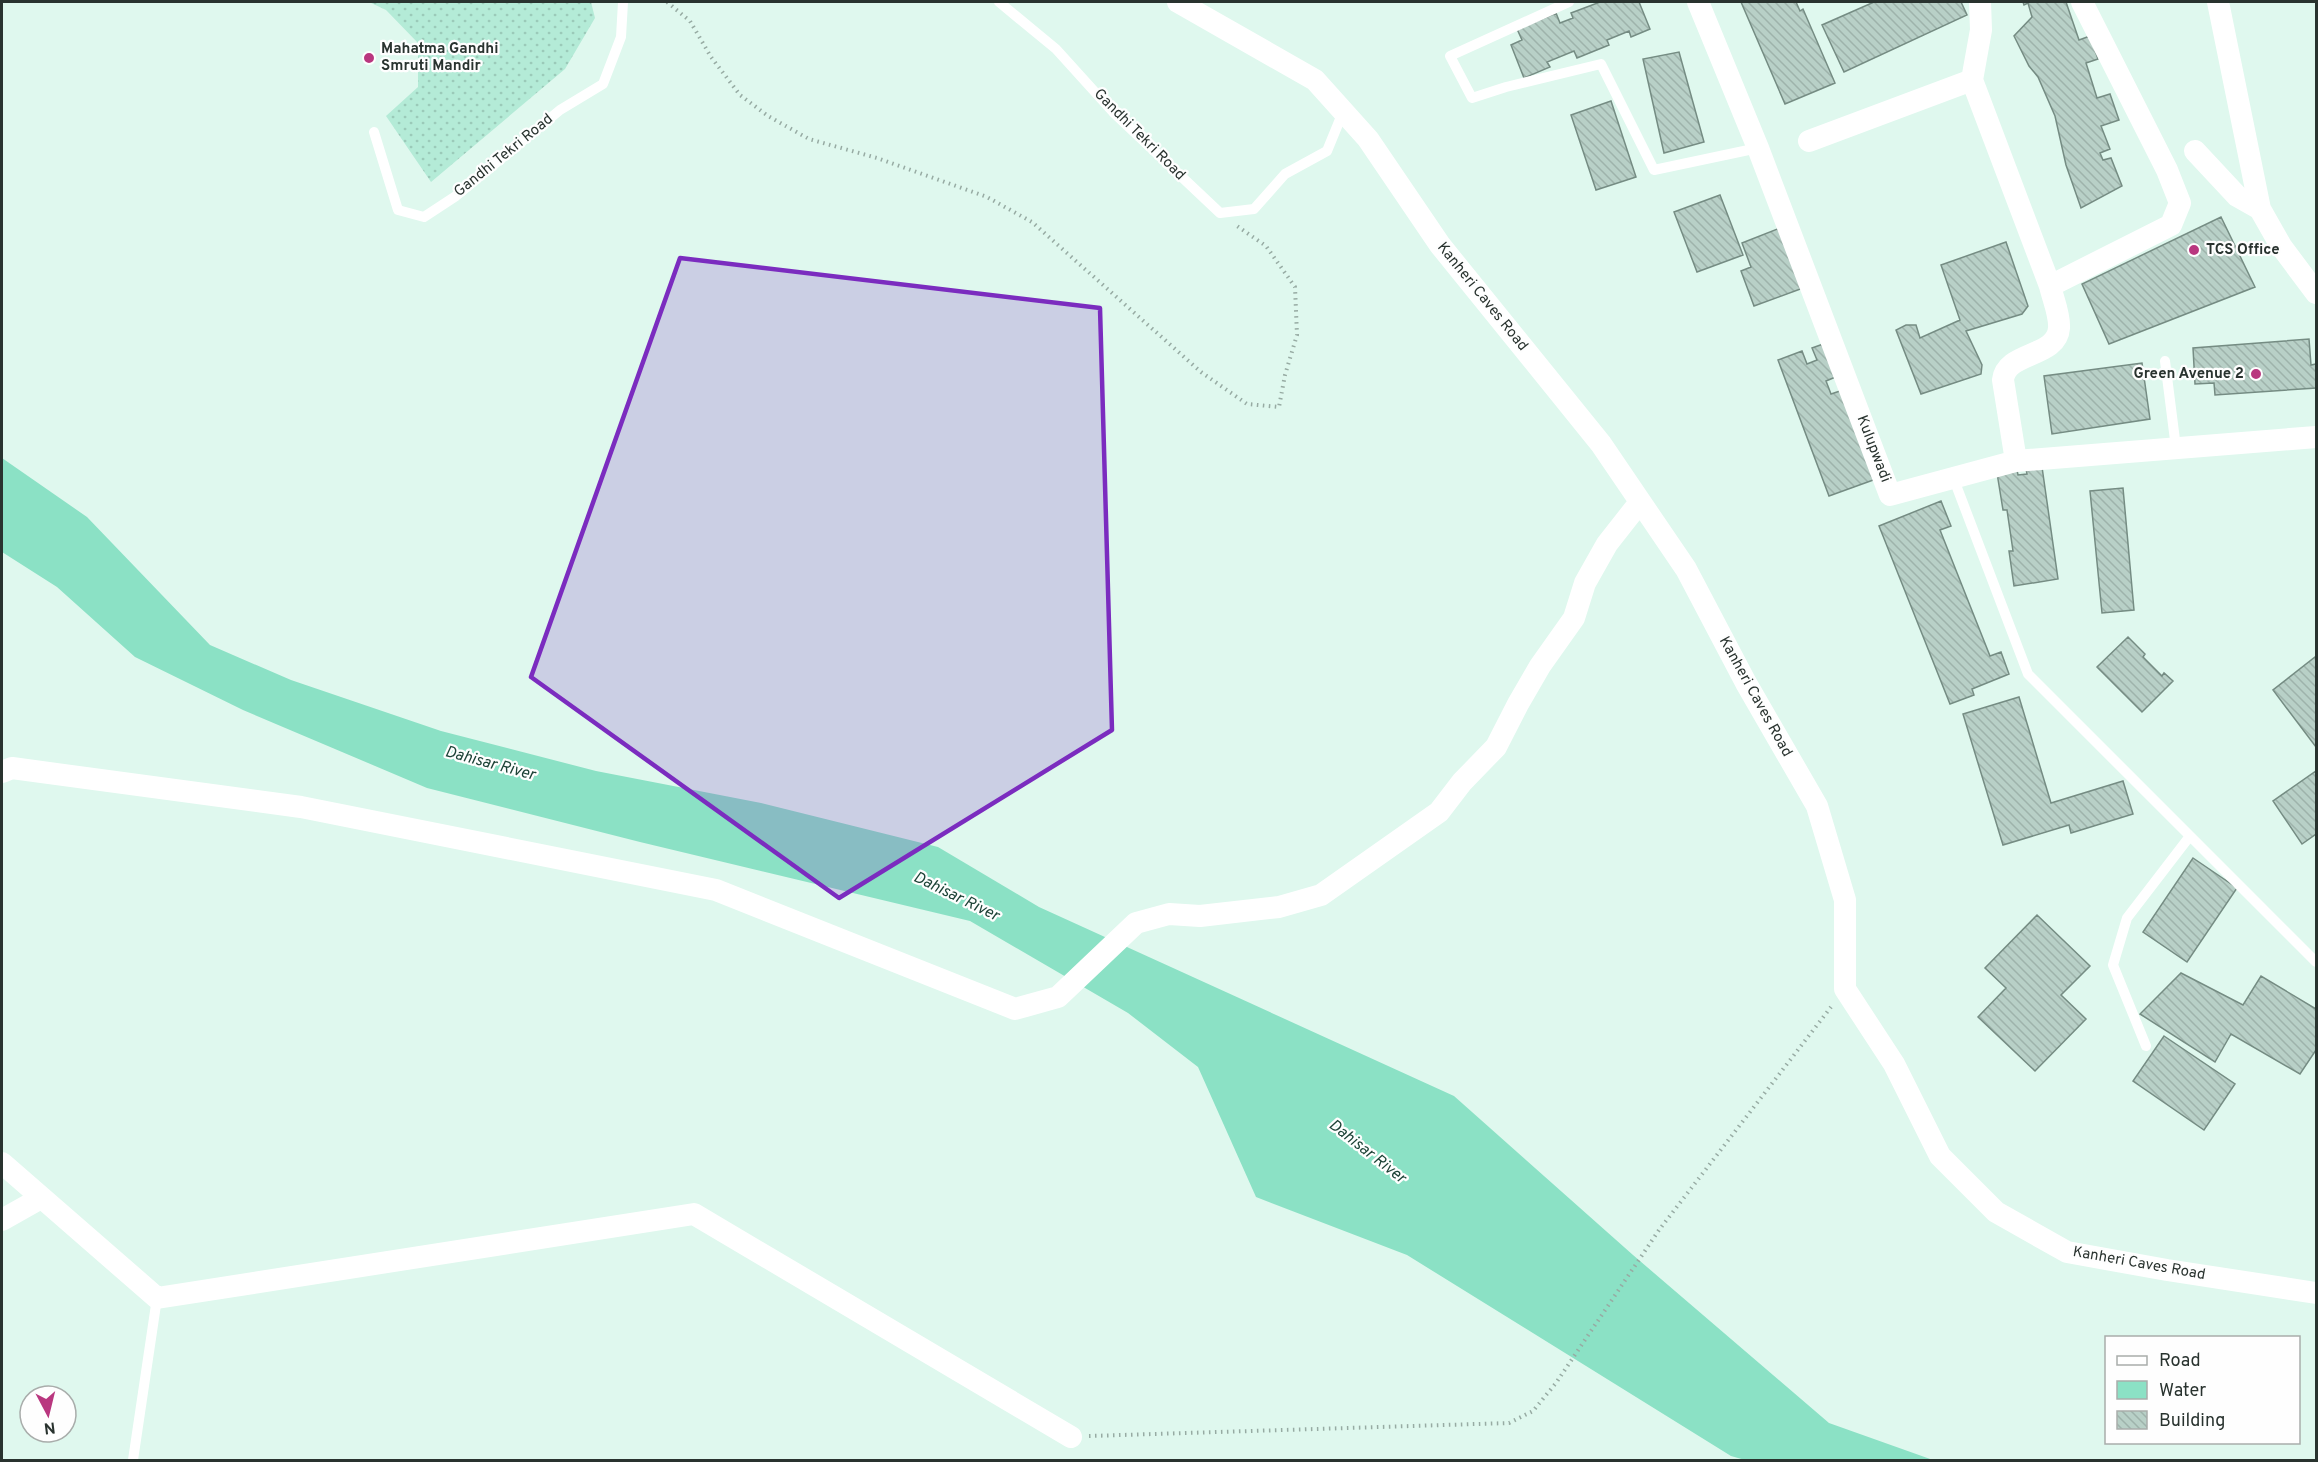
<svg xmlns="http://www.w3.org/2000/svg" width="2318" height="1462" font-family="Overpass,sans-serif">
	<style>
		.garden { fill: url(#garden-dots) }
		.water { fill: #8be1c5 }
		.building { fill: url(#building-back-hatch); stroke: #758c83; stroke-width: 1.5 }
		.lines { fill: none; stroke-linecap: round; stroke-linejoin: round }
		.path { stroke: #97aba3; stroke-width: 4; stroke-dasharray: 1.5 4.5; stroke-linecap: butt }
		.lane { stroke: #fff; stroke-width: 10 }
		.street { stroke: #fff; stroke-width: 22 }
		.marked { fill: #7b2cbf; fill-opacity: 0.2; stroke: #7b2cbf; stroke-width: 4.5; stroke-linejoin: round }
		.poi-dot { fill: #b9377f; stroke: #fefefe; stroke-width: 2 }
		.labels { text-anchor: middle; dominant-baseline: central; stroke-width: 4.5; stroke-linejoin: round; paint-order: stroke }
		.poi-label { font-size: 15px; font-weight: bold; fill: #29332f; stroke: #fefefe; text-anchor: start }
		.street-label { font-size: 15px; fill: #29332f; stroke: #fefefe }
		.water-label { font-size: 16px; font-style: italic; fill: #1d4337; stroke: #fefefe }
	</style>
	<defs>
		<pattern id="garden-dots" width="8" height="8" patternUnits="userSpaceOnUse" patternTransform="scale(1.5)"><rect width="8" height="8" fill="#b4ebd7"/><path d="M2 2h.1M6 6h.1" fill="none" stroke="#9bcab9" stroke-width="1.8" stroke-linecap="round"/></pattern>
		<pattern id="building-back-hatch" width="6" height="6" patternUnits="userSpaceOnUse" patternTransform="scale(1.5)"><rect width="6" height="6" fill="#b8d0c7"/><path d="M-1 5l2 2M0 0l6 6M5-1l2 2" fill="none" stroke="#9eb3ab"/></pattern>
	</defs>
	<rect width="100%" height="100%" fill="#dff8ee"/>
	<path class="garden" d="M369,2h222l4,16 -30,51 -134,113 -45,-66 32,-29v-44l-32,-33z"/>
	<path class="water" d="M2,458l85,59 123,128 81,35 150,51 155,40 165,32 177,44 101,60 415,189 179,159 196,168 104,37h-188l-14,-4 -324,-201 -151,-58 -58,-130 -70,-54 -158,-92 -330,-79 -213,-54 -184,-78 -108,-53 -78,-70 -55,-35z"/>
	<path class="building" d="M1600,2h39l11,27 -19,8 -2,-6 -22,9 2,5 -32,13 -3,-7 -27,11 3,5 -26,11 -13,-33 11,-5 -5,-11 39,-16 4,10 13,-5 -2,-5z
		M1741,2h55l4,9 3,-2 32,74 -50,21z
		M1874,2h87l6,13 -123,57 -22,-47z
		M2023,2h45h-2l13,38 11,-4 8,23 -12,4 11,35 13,-4 9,26 -18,6 9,23 -10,4 3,7 8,-2 11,28 -41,22 -15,-43 -11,-49 -17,-39 -9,-11 -15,-30 18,-19 -4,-14 -4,2z
		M1679,52l25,90 -40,11 -21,-94z
		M1611,101l25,76 -40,13 -25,-75z
		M1720,195l23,60 -46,17 -23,-60z
		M2221,217l34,70 -146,57 -27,-60z
		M1780,228l23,60 -49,18 -13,-35 10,-4 -9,-24z
		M2006,242l22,64 -6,8 -56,17 16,34 -1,9 -60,20 -25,-64 10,-5h10l4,13 40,-18 -19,-55z
		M2309,339l2,26 5,-1v24l-101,7 -1,-12 -19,1 -2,-36z
		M1826,343l12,33 -12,5 5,13 12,-4 33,89 -47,17 -51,-136 24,-9 5,13 10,-4 -5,-12z
		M2142,363l8,56 -98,15 -8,-58z
		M2042,467l16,112 -44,7 -5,-35h4l-6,-41h-4l-6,-37 20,-3 1,5 9,-1 -1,-5z
		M2123,488l11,122 -32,3 -12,-122z
		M1941,501l10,25 -11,4 50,126 11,-4 8,22 -37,15 2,6 -24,9 -71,-178z
		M2128,637l17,17 -2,3 19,19 2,-3 9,8 -31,31 -45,-45z
		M2315,657l1,1v89l-43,-57z
		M2019,697l32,106 72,-22 10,33 -62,19 -2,-8 -66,20 -40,-131z
		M2316,771v63l-14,10 -29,-43z
		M2193,858l44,30 -50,74 -44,-30z
		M2037,915l53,51 -29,29 25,24 -51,52 -57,-54 28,-29 -21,-20z
		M2181,973l62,32 18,-29 55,33v41l-16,24 -69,-40 -16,28 -75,-48z
		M2164,1036l71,48 -31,46 -71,-49z"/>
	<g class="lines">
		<path class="path" d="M667,2l23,19 21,36 29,38 28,21 41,23 68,19 110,39 45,25 169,150 46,32 32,3 6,-32 12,-40 -2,-48 -29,-41 -29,-20
			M1089,1436l420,-13 24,-12 23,-28 103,-153 172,-223"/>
		<path class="lane" d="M999,2l57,47 57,63 107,101 34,-4 31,-35 42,-23 16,-39
			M1569,2l-119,54 22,42 34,-11 95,-23 53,106 104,-22
			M374,132l24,78 26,7 32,-21 104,-86 43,-26 18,-47 2,-35
			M2165,361l11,87
			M1953,477l75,197 288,288
			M2146,1046l-33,-81 14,-47 63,-82
			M133,1460l24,-162"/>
		<path class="street" d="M1178,2l137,78 53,59 72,106 161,199 85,125 60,114 71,123 28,94v89l49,75 46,92 56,56 71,40 100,18 149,23
			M1698,2l60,146 132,347 126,-34 300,-24
			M2218,2l42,207
			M1972,80l9,-50 -1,-28
			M1809,141l163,-61 78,206
			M2195,151l42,45 23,13 21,37 35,47
			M2016,461l-13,-81c3,-29 54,-22 56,-52 1,-13 -6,-29 -9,-42l121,-61 9,-22 -13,-33 -85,-168
			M2,772l10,-4 289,39 415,83 299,119 43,-12 78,-74 33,-9 31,2 79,-9 42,-12 118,-83 23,-30 34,-35 22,-43 22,-38 34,-48 11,-35 22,-39 33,-42
			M2,1163l155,135 537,-84 377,223
			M2,1220l39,-22"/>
	</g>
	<path class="marked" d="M680,258l420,50 12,422 -273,168 -308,-221z"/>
	<g class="poi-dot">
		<circle cx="369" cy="58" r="6"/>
		<circle cx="2194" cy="250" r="6"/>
		<circle cx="2256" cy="374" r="6"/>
	</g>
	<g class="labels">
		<g class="poi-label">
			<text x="381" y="49">Mahatma Gandhi<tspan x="381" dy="17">Smruti Mandir</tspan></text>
			<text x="2206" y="250">TCS Office</text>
			<text x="2244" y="374" text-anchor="end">Green Avenue 2</text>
		</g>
		<g class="street-label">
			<text transform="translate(1139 135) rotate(45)">Gandhi Tekri Road</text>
			<text transform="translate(504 156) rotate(-39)">Gandhi Tekri Road</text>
			<text transform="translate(1482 297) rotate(51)">Kanheri Caves Road</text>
			<text transform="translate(1873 449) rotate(69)">Kulupwadi</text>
			<text transform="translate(1755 697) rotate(61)">Kanheri Caves Road</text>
			<text transform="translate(2139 1264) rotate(10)">Kanheri Caves Road</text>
		</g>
		<g class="water-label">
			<text transform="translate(490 764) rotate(15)">Dahisar River</text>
			<text transform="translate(956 897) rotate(26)">Dahisar River</text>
			<text transform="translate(1367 1152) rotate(38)">Dahisar River</text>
		</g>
	</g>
	<rect width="2318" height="1462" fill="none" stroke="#29332f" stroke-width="6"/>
	<rect x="2105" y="1336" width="195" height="108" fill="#fefefe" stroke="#a9adab" stroke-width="1.5"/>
	<rect x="2117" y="1356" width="30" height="9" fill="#ffffff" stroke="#a9adab" stroke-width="1.5"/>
	<text x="2159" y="1366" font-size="18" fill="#29332f">Road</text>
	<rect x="2117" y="1381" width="30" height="18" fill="#8be1c5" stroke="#a9adab" stroke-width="1.5"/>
	<text x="2159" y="1396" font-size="18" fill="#29332f">Water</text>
	<rect x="2117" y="1411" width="30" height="18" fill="url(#building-back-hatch)" stroke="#a9adab" stroke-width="1.5"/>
	<text x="2159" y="1426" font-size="18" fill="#29332f">Building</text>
	<g transform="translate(48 1414) rotate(173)"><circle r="28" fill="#fefefe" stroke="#a9adab" stroke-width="1.5"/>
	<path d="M0-4.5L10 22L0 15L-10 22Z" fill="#b9377f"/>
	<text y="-9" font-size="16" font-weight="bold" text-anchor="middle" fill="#29332f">N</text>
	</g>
</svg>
